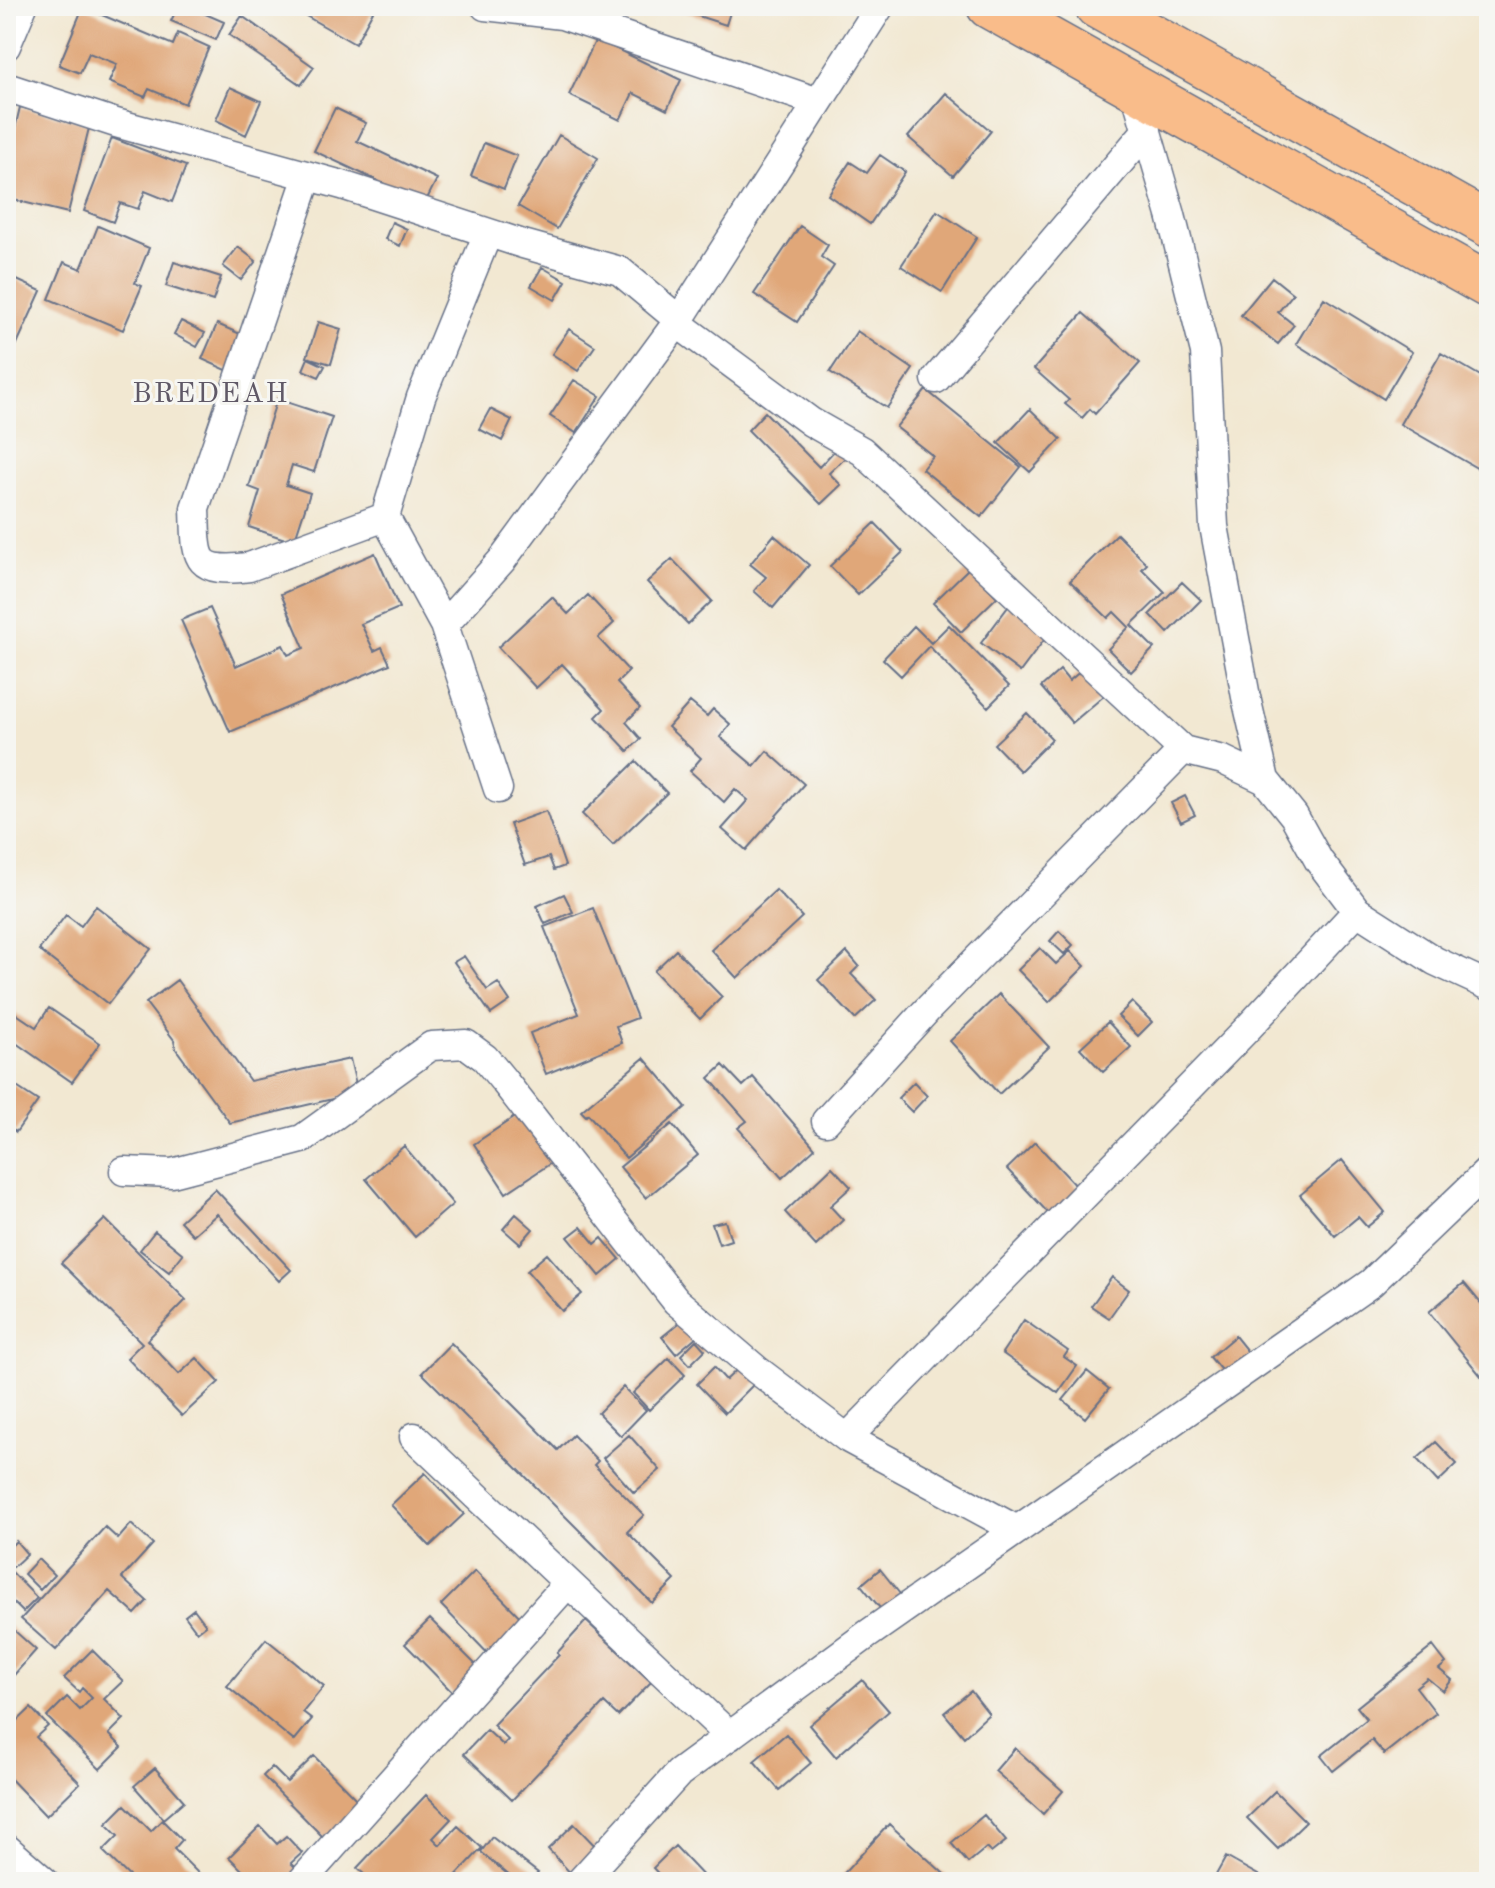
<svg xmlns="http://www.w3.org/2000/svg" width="1495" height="1888" font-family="'Old Standard TT',serif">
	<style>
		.building { fill: #e0a779 }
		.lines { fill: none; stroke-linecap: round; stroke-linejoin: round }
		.minor-casing { stroke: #667087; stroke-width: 31 }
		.trunk-casing { stroke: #667087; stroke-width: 47 }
		.minor { stroke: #fff; stroke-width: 28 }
		.trunk { stroke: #f9bc8a; stroke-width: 44 }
		.labels { text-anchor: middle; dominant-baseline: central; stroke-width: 6; stroke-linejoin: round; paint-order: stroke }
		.quarter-label { font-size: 28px; letter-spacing: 2px; fill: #605967; stroke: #f6f6f2 }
	</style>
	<rect width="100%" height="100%" fill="#f6f6f2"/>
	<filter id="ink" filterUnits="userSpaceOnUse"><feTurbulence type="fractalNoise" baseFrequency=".0125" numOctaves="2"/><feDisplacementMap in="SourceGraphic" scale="16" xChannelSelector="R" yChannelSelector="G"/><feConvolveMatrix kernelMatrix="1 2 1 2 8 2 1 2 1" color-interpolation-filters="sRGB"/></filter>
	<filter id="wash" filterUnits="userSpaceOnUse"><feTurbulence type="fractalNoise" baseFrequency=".006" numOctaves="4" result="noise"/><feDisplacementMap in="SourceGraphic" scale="32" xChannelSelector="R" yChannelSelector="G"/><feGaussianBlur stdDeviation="1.8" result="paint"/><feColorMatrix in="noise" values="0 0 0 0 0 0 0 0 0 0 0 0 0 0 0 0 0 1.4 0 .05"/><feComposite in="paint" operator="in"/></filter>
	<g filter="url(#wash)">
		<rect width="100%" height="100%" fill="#f2e8d2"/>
		<g id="blocks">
			<path class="building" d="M178,6h9l37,16 -8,18 -45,-19z
				M303,6h62l8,5 -18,33 -56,-32z
				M684,6h48l-6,19 -43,-14z
				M83,7l90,38 5,-12 31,14 -24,57 -36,-15 -4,8 -36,-15 8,-18 -28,-11 -9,20 -21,-8z
				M242,16l72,51 -13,18 -72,-50z
				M596,39l85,41 -14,30 -34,-17 -13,27 -51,-25z
				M230,87l31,14 -15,34 -30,-15z
				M946,93l45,38 -38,45 -45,-39z
				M20,107l70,17 -22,89 -62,-15v-31z
				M335,108l31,15 -9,18 80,38 -12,24 -111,-52z
				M559,135l39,23 -41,71 -39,-23z
				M112,138l74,28 -14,36 -27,-11 -7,18 -18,-6 -7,19 -29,-11z
				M484,143l33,13 -13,33 -33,-13z
				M880,155l25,17 -35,52 -42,-29 22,-33 17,11z
				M937,211l40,26 -35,55 -41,-26z
				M392,222l15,7 -7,17 -15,-7z
				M98,226l51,22 -14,35 7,3 -19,44 -74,-31 15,-37 17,7z
				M800,226l28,19 -7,12 13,9 -37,56 -43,-28z
				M238,247l18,14 -15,19 -18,-14z
				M174,262l47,15 -8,24 -47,-15z
				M542,267l24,14 -11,19 -24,-14z
				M6,275l35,16 -35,77z
				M1272,277l21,17 -15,18 16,13 -16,19 -37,-29z
				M1324,298l88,54 -28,47 -88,-55z
				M1083,313l57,50 -45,51 -5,-5 -8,9 -17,-14 4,-4 -35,-31z
				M181,321l24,12 -8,14 -23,-13z
				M318,322l23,7 -10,35 -24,-7z
				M217,324l42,18 -15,36 -42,-19z
				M569,329l26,17 -17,25 -26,-17z
				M857,331l56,38 -26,39 -57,-36z
				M1441,353l48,28v94l-89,-51z
				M308,358l17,8 -6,11 -16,-7z
				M574,380l26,16 -24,37 -26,-17z
				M926,390l95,77 -40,50 -59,-48 11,-13 -37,-29z
				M277,399l55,18 -18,55 -22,-7 -6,20 24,8 -16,49 -45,-15 11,-36 -11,-4z
				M490,409l22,11 -10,21 -23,-12z
				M1030,409l31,30 -31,33 -32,-29z
				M765,412l54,55 17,-18 9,9 -16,15 12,12 -20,19 -73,-74z
				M875,523l28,29 -45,43 -28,-29z
				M1117,534l30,30 -5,5 23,23 -34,33 23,23 -23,24 -23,-23 21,-22 -15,-15 -6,6 -38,-37z
				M774,535l35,30 -36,43 -19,-17 12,-14 -16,-13z
				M375,553l24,55 -38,16 13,27 8,-4 8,17 -160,68 -49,-112 29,-12 26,58 47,-21 5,10 16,-7 -23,-54z
				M672,559l40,42 -24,23 -41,-42z
				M969,568l28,29 -36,35 -28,-29z
				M1182,582l19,18 -33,33 -18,-19z
				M588,595l26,28 -16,15 31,33 -12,12 23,25 -14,14 15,17 -13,12 -32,-34 8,-8 -42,-45 -26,24 -38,-41 54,-50 16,17z
				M1011,603l39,29 -30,40 -39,-29z
				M949,625l60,61 -21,21 -59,-61 -28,30 -18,-17 31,-33 17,17z
				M1089,664l22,26 -39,33 -31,-36 19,-17 9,11z
				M690,702l17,14 6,-7 17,15 -10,13 34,29 13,-15 37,33 -58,66 -24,-21 26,-29 -13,-11 -11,13 -34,-31 11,-13 -33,-31z
				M1027,713l25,26 -32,32 -26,-27z
				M636,761l31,32 -54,52 -31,-31z
				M1185,796l10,19 -14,7 -10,-19z
				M546,811l19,55 -11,4 -5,-13 -24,8 -15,-41z
				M776,890l26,27 -65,61 -26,-28z
				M564,894l9,18 -28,12 -8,-18z
				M96,906l55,43 -43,55 -69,-54 27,-35 15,11z
				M593,908l44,110 -21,8 6,17 -76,31 -16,-41 49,-19 -35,-87z
				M1059,931l14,14 -9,9 -14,-13z
				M1040,948l16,16 14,-13 15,15 -36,36 -31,-32z
				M676,950l46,47 -22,22 -46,-48z
				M847,952l12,14 -8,8 25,26 -21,19 -37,-39z
				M464,956l23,34 11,-7 12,18 -19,13 -37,-52z
				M177,980l73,101 100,-22 8,34 -128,30 -54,-74 -2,-9 -28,-37z
				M999,994l50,53 -50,47 -49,-53z
				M1132,1002l20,20 -14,14 -20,-20z
				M6,1007l30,20 13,-19 51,35 -28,39 -66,-46z
				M1108,1022l23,25 -28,25 -23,-24z
				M644,1058l42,49 -60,51 -38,-44 -2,2 -5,-5z
				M723,1065l20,21 10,-9 62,71 -33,30 -44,-50 9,-7 -38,-43z
				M6,1080l32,21 -22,31 -10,-7z
				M914,1082l13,14 -15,16 -14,-14z
				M531,1106l32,49 -57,38 -32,-49z
				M672,1124l26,31 -52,43 -26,-31z
				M1035,1142l45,48 -28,27 -45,-48z
				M404,1146l49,58 -38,33 -49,-58z
				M1342,1160l43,52 -18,15 -9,-10 -23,19 -35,-41z
				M832,1167l19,20 -21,19 13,14 -27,26 -31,-34z
				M215,1189l76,81 -12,11 -62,-67 -24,21 -13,-14z
				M516,1214l17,15 -13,15 -17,-15z
				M105,1219l81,81 -39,40 32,34 18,-16 22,24 -37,34 -55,-58 15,-15 -81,-80z
				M725,1221l6,19 -12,4 -7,-20z
				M581,1227l14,17 7,-6 18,21 -20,17 -32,-39z
				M155,1231l28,23 -14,18 -29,-22z
				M547,1254l35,40 -20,17 -35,-40z
				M1112,1277l17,13 -20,28 -18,-12z
				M1464,1283l25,30v73l-60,-74z
				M683,1320l14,16 -21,18 -14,-17z
				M1024,1320l44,31 -4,6 13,9 -19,27 -56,-40z
				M1235,1336l25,31 -25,20 -25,-30z
				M696,1340l9,10 -15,15 -9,-10z
				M451,1343l107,107 15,-15 25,26 -4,4 50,50 -17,17 48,48 -23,23 -230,-230z
				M669,1358l16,17 -36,35 -16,-17z
				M744,1363l15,16 -34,34 -28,-29 17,-17 12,13z
				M1087,1371l22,18 -24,29 -22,-18z
				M623,1387l23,23 -25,26 -23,-23z
				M629,1435l31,35 -26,23 -31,-35z
				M1436,1442l21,22 -19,18 -21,-23z
				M425,1473l39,41 -34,32 -39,-41z
				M131,1524l22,20 -31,34 25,23 -12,13 -26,-23 -53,59 -35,-31 84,-92 13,12z
				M16,1541l11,13 -14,13 -7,-7v-9z
				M38,1559l16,16 -14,15 -16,-16z
				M6,1566l31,32 -14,14 -17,-17z
				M880,1569l28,35 -19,15 -28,-34z
				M475,1571l57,58 -35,34 -56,-58z
				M194,1609l12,16 -9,7 -12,-16z
				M430,1619l54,54 -26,25 -53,-54z
				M586,1621l65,61 -33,34 -14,-13 -92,97 -48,-46 23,-24 16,15 5,-5 -15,-15 66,-70 -2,-2z
				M6,1623l30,27 -30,34z
				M266,1639l58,47 -21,26 9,7 -18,22 -67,-55z
				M1433,1646l13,17 -7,6 13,11 -9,11 -16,-13 -11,9 20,26 -52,41 -12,-14 -39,31 -12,-15 46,-37 -10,-12z
				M92,1650l31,31 -19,18 20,20 -15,15 13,13 -22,22 -53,-52 20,-20 13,13 12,-12 -10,-10 -3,4 -15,-14z
				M862,1680l27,31 -53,46 -27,-32z
				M971,1691l18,23 -25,23 -20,-24z
				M31,1708l17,18 -12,11 44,46 -34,33 -40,-42v-42z
				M786,1734l25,29 -32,27 -25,-29z
				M1015,1748l48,43 -20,23 -48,-43z
				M314,1756l47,48 -36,35 -62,-63 9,-9 15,15z
				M155,1768l29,33 -21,18 -29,-33z
				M1275,1791l31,31 -28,27 -31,-31z
				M426,1795l25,24 -18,19 7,7 18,-19 24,22 -32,34h-77l-16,-14z
				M125,1805l26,26 11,-11 20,20 -8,9 33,33h-72l-32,-31 15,-15 -12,-12z
				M984,1815l22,26 -15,12 -5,-5 -18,15 -17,-20z
				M574,1824l28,29 -27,25 -27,-29z
				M889,1824l64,58h-117z
				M260,1826l17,18 9,-8 16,17 -11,10 11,11 -8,8h-40l-25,-25z
				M492,1837l46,36 -8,9h-13l-36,-30z
				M675,1846l34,36h-43l-13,-14z
				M1226,1857l39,22 -1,3h-52z"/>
		</g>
	</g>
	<g filter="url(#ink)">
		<use href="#blocks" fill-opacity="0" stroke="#667087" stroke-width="2"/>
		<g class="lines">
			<g class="minor-casing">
				<path id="minor" d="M485,6l77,9 256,87
					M6,46l17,-40
					M6,87l110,36 226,62 181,59 97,27 59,49
					M1134,87l37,128 34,137 9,174 32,171 19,83
					M308,176l-113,332c2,48 -4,66 54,59l136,-50
					M488,233l-67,164 -36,120 59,108 54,164
					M677,323l134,99 51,29 321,299 40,10 42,20 29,36 25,45 38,50 78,50 54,25
					M936,379l211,-249
					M444,625l59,-66 176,-239 201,-314
					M826,1121l101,-111 256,-260
					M124,1171l48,2 130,-34 129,-93 35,-2 19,14 19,23 172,220 81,69 90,68 170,92
					M414,1437l316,299
					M847,1438l400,-409 110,-118
					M6,1848l39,34
					M301,1882l267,-299
					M580,1882l99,-109 189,-139 503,-351 118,-113"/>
			</g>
			<g class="trunk-casing">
				<path id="trunk" d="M989,6l500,280
					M1097,6l392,219"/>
			</g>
			<use href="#minor" class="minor"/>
			<use href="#trunk" class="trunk"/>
		</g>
	</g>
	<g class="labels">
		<g class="quarter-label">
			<text x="211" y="395">BREDEAH</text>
		</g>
	</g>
	<rect width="1495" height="1888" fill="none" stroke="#f6f6f2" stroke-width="32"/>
</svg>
